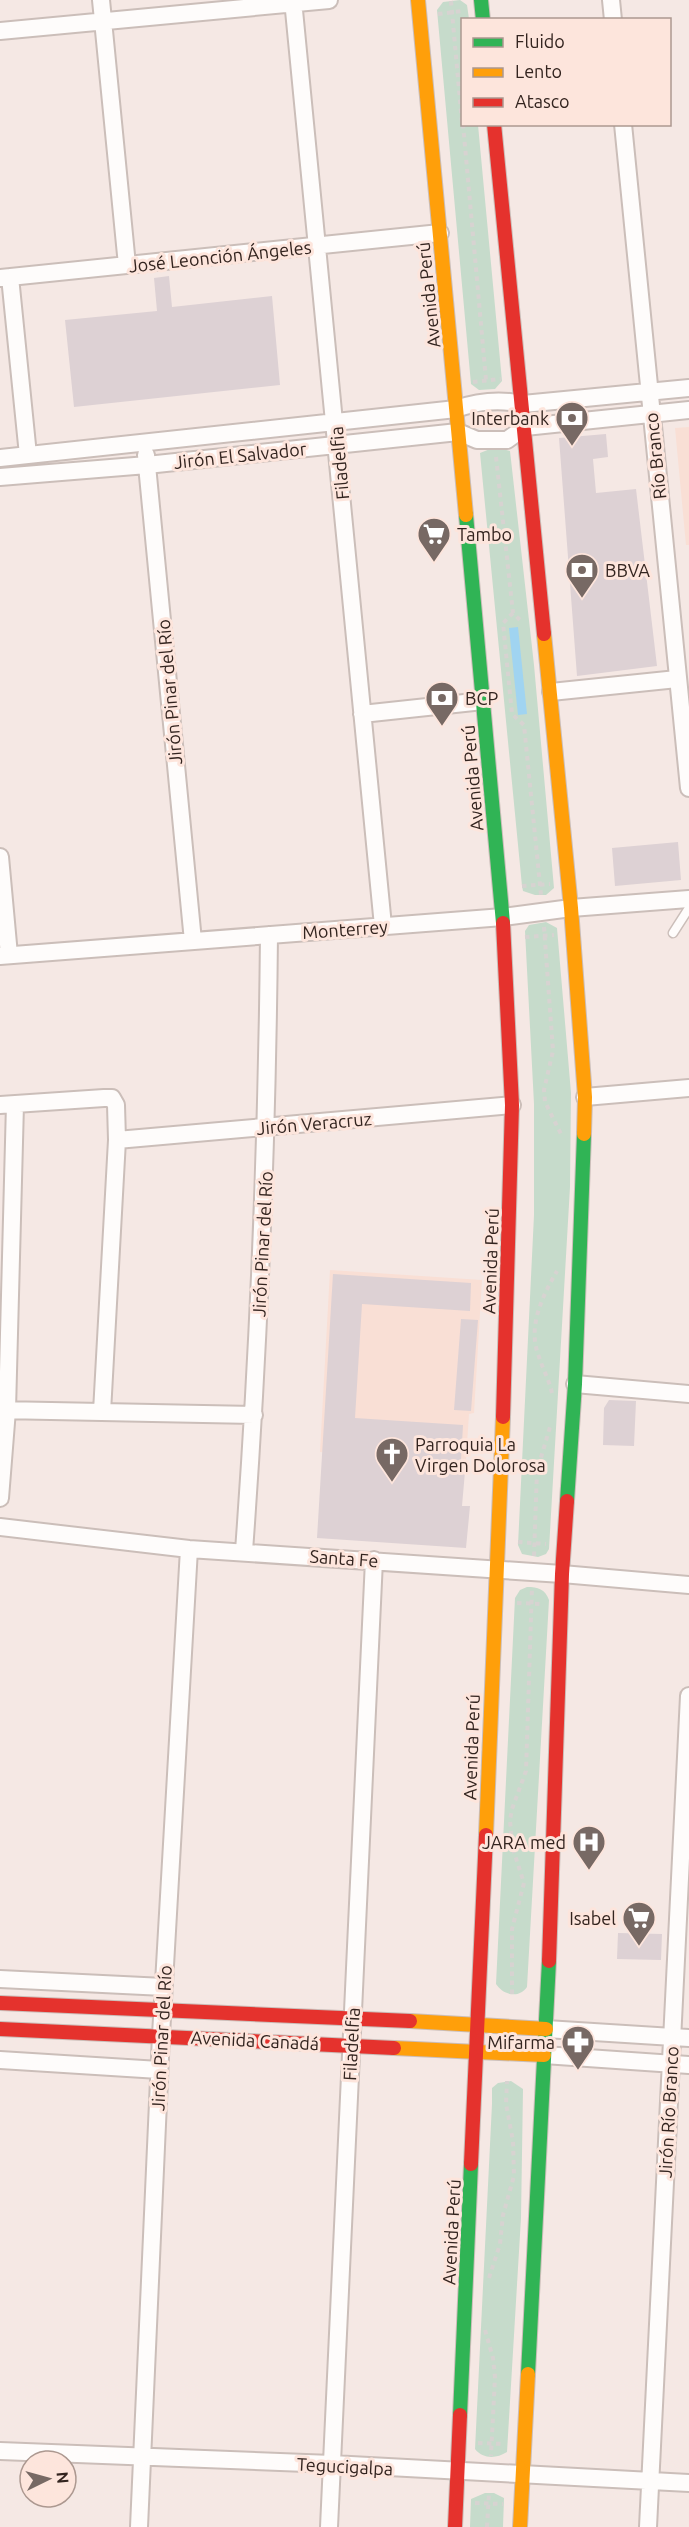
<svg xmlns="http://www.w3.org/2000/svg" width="689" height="2527" font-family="Ubuntu,sans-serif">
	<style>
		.built { fill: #f9dfd5 }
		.green { fill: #c6dbcb }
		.water { fill: #a0d4f1 }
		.building { fill: #ddd1d4 }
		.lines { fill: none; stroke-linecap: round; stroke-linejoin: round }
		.lane-casing { stroke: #cbbeb9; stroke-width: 11 }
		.street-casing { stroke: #cbbeb9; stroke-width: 20 }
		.fast-casing { stroke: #cbbeb9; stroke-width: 16 }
		.slow-casing { stroke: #cbbeb9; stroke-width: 16 }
		.jam-casing { stroke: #cbbeb9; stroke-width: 16 }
		.path { stroke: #d7d3d1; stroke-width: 4; stroke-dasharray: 4.5 4.5; stroke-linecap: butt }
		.lane { stroke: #fefcfb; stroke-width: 8 }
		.street { stroke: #fefcfb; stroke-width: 16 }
		.fast { stroke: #30b455; stroke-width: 14 }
		.slow { stroke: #ff9f0a; stroke-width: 14 }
		.jam { stroke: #e5322d; stroke-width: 14 }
		.labels { text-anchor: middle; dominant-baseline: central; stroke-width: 6; stroke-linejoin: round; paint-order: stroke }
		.street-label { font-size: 18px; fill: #33241f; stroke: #fde5dc }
		.poi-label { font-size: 18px; fill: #33241f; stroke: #fde5dc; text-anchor: end }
	</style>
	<rect width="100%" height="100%" fill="#f5e8e4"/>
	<path class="built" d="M689,427v118h-3l-11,-117z
		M330,1270l152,10 -8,133 -5,1 -3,45 -146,-7z"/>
	<path class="green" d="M460,0l7,5 2,14 -7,1v104l16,1 24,256 -7,8 -16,1 -8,-6 -34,-374 6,-8z
		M495,447l15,4 24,214 20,223 -8,7h-11l-12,-4 -1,-5 -42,-433z
		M546,922l11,6 14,165 -1,94 -21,362 -3,5 -8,3 -16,-3 -4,-9 16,-330v-111l-9,-173 4,-6z
		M527,1587c11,0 18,2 22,13l-22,387c-8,12 -24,8 -31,-3l19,-386 5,-8z
		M511,2081l12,8 -2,129 -14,234c-11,7 -24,7 -32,-3l17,-345v-16l6,-5z
		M485,2493h9l10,5 -1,29h-33l1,-28z"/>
	<path class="water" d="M518,627l9,87 -9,1 -9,-87z"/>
	<path class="building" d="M169,276l3,31 100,-11 8,89 -206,22 -9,-87 92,-9 -3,-33z
		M606,434l2,23 -15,2 3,34 40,-4 21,177 -80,10 -18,-238z
		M678,842l3,38 -66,6 -3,-38z
		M333,1274l138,9 -1,28 -108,-7 -7,114 108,7 -2,35h5l-4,46h8l-4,42 -149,-10z
		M461,1319l17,1 -7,91 -17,-1z
		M609,1400l27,1 -2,45 -31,-1 1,-37z
		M618,1933l44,1 -1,26 -44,-1z"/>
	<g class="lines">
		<g class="lane-casing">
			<path id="lane" d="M673,933l16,-25"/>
		</g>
		<g class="street-casing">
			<path id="street" d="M101,0l26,265
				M293,0l90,926
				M611,0l2,20
				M0,31l329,-31
				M623,124l66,664
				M10,277l18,178
				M0,278l440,-45
				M146,455l47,486
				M0,458l456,-49c23,-8 43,-10 67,-5l166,-16
				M0,477l147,-12 311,-33 19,8h30l18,-13 164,-17
				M551,692l126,-13
				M362,714l121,-13
				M0,857l9,98
				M0,956l503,-39 68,-9 118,-9
				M585,1097l104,-9
				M0,1105l104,-7h8l4,7 1,35 -15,272
				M117,1140l395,-35
				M575,1384l114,10
				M0,1410l254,5
				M0,1498l7,-88 8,-306
				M0,1527l189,22 373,25 127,11
				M244,1551c15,-205 23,-410 25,-616
				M0,1979l164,8
				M546,2029l143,9
				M544,2055l145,10
				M0,2060l159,10
				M0,2451l332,13 357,19
				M139,2527l22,-492 28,-486
				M329,2527l45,-967
				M648,2527l41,-831"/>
		</g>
		<g class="fast-casing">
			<path id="fast" d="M481,0l2,20
				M466,515l37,408
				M567,1501l8,-117 9,-250
				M528,2374l21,-413
				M460,2415l11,-251"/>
		</g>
		<g class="slow-casing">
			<path id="slow" d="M418,0l48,515
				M544,634l27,274 14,189 -1,37
				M486,1835l17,-418
				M410,2021l136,8
				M394,2048l150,7
				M520,2527l8,-153"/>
		</g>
		<g class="jam-casing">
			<path id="jam" d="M494,124l50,510
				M503,1417l9,-312 -9,-182
				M549,1961l13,-387 5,-73
				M0,2003l410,18
				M0,2029l394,19
				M471,2164l15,-329
				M455,2527l5,-112"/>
		</g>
		<path class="path" d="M451,1l11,122
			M438,14l25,-3
			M463,124l23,256
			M473,382l28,-3
			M496,457l17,156 9,9
			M513,613l-10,10 9,91 12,11 17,170
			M522,886l28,-2
			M544,927l9,124 -9,39 1,12 17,34
			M525,937l29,-2
			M552,1393c-3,-13 -9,-24 -13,-36 -12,-30 3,-60 18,-86
			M518,1542l28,2
			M534,1556l3,-85 13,-44
			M517,1603l25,1
			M512,1994v-65l12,-46 -12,-37 -2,-26 2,-11 14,-38 6,-184
			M489,2278l11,-34 3,-29 11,-39 -1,-35 -7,-37 1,-23
			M485,2330l8,28 2,19 -4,79
			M478,2443l26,1
			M475,2503l28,1
			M487,2527l2,-34"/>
		<use href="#lane" class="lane"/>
		<use href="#street" class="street"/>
		<use href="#fast" class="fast"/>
		<use href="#slow" class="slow"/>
		<use href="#jam" class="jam"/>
	</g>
	<defs>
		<g id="bank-pin" transform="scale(1.725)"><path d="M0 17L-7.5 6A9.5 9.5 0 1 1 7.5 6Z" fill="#776964" stroke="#fde5dc"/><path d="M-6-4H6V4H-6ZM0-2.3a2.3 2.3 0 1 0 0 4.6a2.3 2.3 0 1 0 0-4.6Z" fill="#fff"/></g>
		<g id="supermarket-pin" transform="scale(1.725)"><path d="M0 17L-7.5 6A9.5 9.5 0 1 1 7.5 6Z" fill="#776964" stroke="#fde5dc"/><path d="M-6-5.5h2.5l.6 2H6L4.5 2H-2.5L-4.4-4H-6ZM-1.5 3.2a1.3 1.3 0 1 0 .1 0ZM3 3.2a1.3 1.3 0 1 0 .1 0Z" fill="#fff"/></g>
		<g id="church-pin" transform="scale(1.725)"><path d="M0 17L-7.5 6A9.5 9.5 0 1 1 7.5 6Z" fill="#776964" stroke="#fde5dc"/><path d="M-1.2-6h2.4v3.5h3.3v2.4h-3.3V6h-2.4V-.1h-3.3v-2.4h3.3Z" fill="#fff"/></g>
		<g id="hospital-pin" transform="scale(1.725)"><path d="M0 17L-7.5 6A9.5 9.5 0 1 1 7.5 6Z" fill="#776964" stroke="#fde5dc"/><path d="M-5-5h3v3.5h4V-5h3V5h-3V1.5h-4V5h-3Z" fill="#fff"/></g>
		<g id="pharmacy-pin" transform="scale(1.725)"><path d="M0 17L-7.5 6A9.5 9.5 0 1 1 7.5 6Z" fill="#776964" stroke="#fde5dc"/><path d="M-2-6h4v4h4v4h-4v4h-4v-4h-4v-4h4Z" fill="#fff"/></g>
	</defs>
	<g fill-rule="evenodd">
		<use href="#bank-pin" x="572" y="418"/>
		<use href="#supermarket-pin" x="434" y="534"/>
		<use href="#bank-pin" x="582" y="570"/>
		<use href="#bank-pin" x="442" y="698"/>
		<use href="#church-pin" x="392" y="1454"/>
		<use href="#hospital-pin" x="589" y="1842"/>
		<use href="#supermarket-pin" x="639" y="1918"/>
		<use href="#pharmacy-pin" x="578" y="2042"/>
	</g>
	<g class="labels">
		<g class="street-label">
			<text transform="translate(220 256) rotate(-6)">José Leonción Ángeles</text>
			<text transform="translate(428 295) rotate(-96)">Avenida Perú</text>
			<text transform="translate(240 455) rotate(-6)">Jirón El Salvador</text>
			<text transform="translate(655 456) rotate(-96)">Río Branco</text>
			<text transform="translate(339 463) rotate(-95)">Filadelfia</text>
			<text transform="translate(169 692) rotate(-95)">Jirón Pinar del Río</text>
			<text transform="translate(472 778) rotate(-95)">Avenida Perú</text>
			<text transform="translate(345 929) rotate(-4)">Monterrey</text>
			<text transform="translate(314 1123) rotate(-5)">Jirón Veracruz</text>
			<text transform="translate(262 1244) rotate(-87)">Jirón Pinar del Río</text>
			<text transform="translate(490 1261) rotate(-88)">Avenida Perú</text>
			<text transform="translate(344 1558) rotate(4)">Santa Fe</text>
			<text transform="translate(471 1747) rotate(-88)">Avenida Perú</text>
			<text transform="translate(161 2038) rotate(-87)">Jirón Pinar del Río</text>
			<text transform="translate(255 2040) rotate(3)">Avenida Canadá</text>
			<text transform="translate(351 2044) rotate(-87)">Filadelfia</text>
			<text transform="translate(668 2112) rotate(-87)">Jirón Río Branco</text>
			<text transform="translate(451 2232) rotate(-87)">Avenida Perú</text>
			<text transform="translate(345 2466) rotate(3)">Tegucigalpa</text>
		</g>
		<g class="poi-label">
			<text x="549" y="418">Interbank</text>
			<text x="457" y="534" text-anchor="start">Tambo</text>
			<text x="605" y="570" text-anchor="start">BBVA</text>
			<text x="465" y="698" text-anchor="start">BCP</text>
			<text x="415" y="1444" text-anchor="start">Parroquia La<tspan x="415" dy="21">Virgen Dolorosa</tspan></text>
			<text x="566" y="1842">JARA med</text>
			<text x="616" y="1918">Isabel</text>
			<text x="555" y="2042">Mifarma</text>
		</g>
	</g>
	<rect x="461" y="18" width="210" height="108" fill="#fde5dc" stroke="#ac9890" stroke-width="1.5"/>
	<rect x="473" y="38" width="30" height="9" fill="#30b455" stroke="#ac9890" stroke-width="1.5"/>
	<text x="515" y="48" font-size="18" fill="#33241f">Fluido</text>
	<rect x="473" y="68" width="30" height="9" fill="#ff9f0a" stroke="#ac9890" stroke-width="1.5"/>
	<text x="515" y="78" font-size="18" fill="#33241f">Lento</text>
	<rect x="473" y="98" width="30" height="9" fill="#e5322d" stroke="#ac9890" stroke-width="1.5"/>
	<text x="515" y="108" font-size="18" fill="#33241f">Atasco</text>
	<g transform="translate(48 2479) rotate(85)"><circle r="28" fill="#fde5dc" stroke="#ac9890" stroke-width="1.5"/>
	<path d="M0-4.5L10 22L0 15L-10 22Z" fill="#776964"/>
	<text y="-9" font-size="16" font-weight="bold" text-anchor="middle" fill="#33241f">N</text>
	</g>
</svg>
